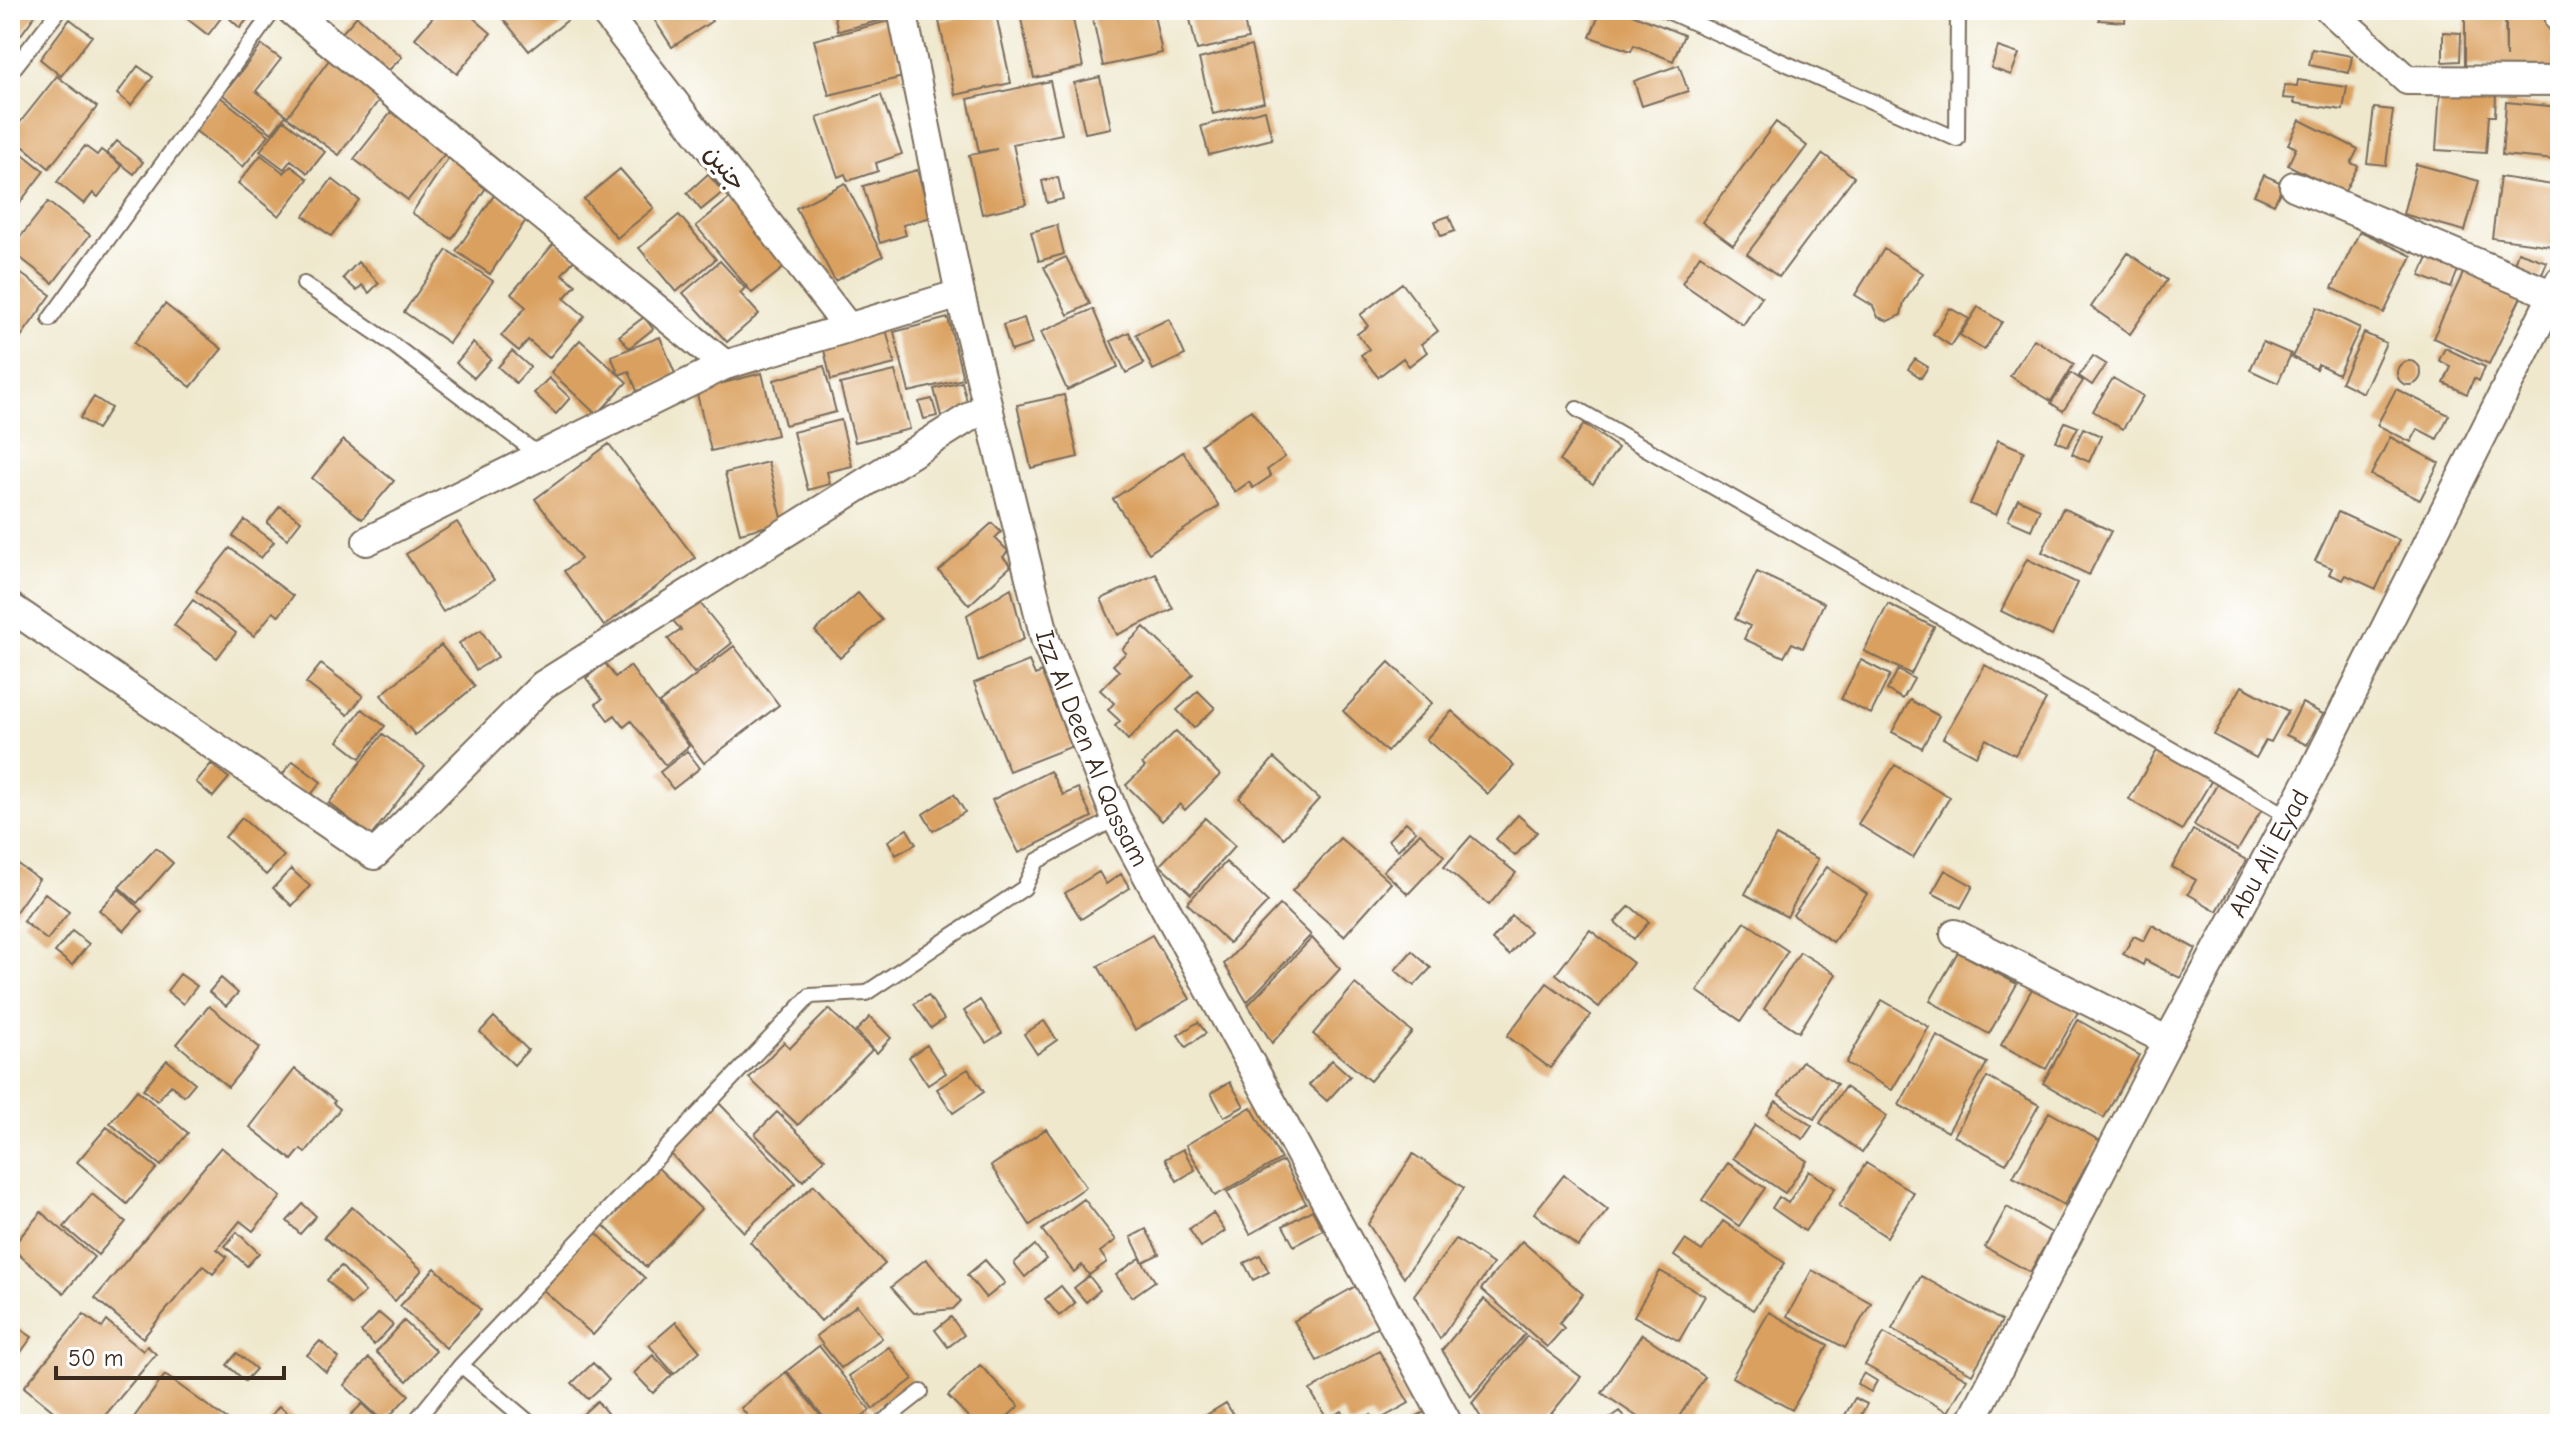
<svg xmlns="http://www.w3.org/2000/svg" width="2570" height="1434" font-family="'Comic Neue','Playpen Sans Arabic',sans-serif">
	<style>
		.building { fill: #daa05f }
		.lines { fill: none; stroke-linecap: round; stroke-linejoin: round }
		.lane-casing { stroke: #7a6c5b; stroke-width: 18 }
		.street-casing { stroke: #7a6c5b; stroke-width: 32 }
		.lane { stroke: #fff; stroke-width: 14 }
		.street { stroke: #fff; stroke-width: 28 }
		.labels { text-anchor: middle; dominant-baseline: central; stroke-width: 7; stroke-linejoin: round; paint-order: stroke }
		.street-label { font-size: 26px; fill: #3b2a1e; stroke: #fff }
	</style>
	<rect width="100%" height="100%" fill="#fff"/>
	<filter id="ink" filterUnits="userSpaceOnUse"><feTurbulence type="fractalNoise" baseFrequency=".0125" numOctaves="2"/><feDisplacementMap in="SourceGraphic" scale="16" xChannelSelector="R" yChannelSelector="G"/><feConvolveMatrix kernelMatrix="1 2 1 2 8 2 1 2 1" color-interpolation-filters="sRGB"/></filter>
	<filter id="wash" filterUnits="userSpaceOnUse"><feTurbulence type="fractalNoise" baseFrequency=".006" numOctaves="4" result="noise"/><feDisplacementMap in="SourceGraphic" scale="32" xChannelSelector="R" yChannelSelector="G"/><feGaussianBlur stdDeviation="1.8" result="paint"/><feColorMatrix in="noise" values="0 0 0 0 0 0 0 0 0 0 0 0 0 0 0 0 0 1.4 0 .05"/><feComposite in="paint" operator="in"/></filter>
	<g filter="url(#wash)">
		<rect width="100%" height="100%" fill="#efe8cd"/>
		<g id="blocks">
			<path class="building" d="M20,10h10l6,4 -16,22 -10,-7v-6z
				M176,10h51l-19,25z
				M234,10h21l-15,18 -12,-11z
				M439,10h25l27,23 -34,41 -42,-36z
				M496,10h66l7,9 -40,32z
				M648,10h56l8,11 -40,26z
				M833,10h46l3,10 -44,11z
				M990,10h5l16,73 -56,12 -16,-74z
				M1019,10h52l12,57 -49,11z
				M1091,10h62l9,43 -59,13z
				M1188,10h54l6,29 -51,11z
				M1601,10h21l62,25 -11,26 -39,-16 -3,6 -41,-14z
				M2100,10h26l-1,12 -26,-2z
				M2506,13l48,1 -1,34h4v26h-51v-8h-41v-51h40l1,42z
				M357,16l45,41 -16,16 -44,-40z
				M70,19l22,17 -31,40 -21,-17z
				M889,21l14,56 -74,18 -15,-55z
				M2443,32l18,1 -1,28 -17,1z
				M262,45l19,14 -25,32 30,24 -14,18 -49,-38z
				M1251,46l13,56 -51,12 -14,-55z
				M1998,47l21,7 -8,21 -20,-7z
				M2312,49l40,7 -3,17 -40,-8z
				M332,56l52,37 -45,62 -52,-38z
				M1679,65l9,26 -46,15 -8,-25z
				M138,66l15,11 -22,28 -14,-11z
				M57,76l40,31 -48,61 -39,-33z
				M1100,77l11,51 -26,5 -11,-50z
				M2298,80l49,7 -4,23 -49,-7 1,-4 -12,-1 2,-13 12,1z
				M1050,81l12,53 -49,10 13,60 -44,10 -13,-59 28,-6 -18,3 -11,-53z
				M2440,92l56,3 -1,21h-6l-3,37 -50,-3z
				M881,95l21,59 -26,9 2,8 -30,10 -3,-7 -7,3 -21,-59z
				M219,96l50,39 -26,32 -50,-38z
				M2506,102l54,5 -4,53 -54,-5z
				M2374,108l19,2 -7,55 -19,-2z
				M393,110l53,42 -38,48 -54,-41z
				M1265,110l7,29 -63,16 -8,-29z
				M284,120l41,32 -17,21 -17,-13 -7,9 -24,-18z
				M2300,120l58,29 -7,14 7,3 -14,27 -56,-28 8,-17 -8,-4z
				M1776,122l31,24 -74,99 -31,-23z
				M117,141l26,21 -9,12 -27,-21z
				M10,144l34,27 -26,34 -8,-6z
				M85,146l12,9 4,-5 21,16 -24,31 -5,-4 -9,11 -27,-22z
				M451,154l40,26 -39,59 -40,-26z
				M1823,154l31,23 -75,100 -32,-23z
				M261,155l23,18 7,-7 17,13 -29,37 -41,-33z
				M2416,164l63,17 -14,50 -62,-17z
				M620,169l34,39 -37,30 -33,-39z
				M917,170l14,47 -28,8 3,10 -26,8 -17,-57z
				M708,174l15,18 -22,18 -14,-17z
				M2264,175l20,9 -10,20 -20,-9z
				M1058,177l5,22 -16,4 -5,-22z
				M2500,177l60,9v61l-68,-9z
				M332,179l27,21 -28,36 -27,-20z
				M845,183l38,73 -48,25 -39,-73z
				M495,194l33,23 -38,57 -34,-23z
				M735,194l56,68 -39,31 -56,-67z
				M48,202l42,33 -37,48 -43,-33z
				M679,215l37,44 -40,33 -37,-44z
				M1449,216l6,15 -14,5 -6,-15z
				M1057,225l7,29 -25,7 -8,-29z
				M2360,231l52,25 -28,57 -52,-25z
				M556,241l20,17 -14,16 14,11 -12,13 21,18 -36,42 -21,-18 -9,11 -18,-15 25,-29 -15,-13z
				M1884,249l39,24 -19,29 -3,13 -13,6 -10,-4 -5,-11 -18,-11z
				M447,250l46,31 -44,62 -45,-31z
				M2431,251l30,11 -10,26 -31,-12z
				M2518,252l29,10 -7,17 -28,-9z
				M2128,253l39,27 -37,54 -39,-27z
				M1700,255l62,42 -19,28 -61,-42z
				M1066,257l24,47 -22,11 -24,-48z
				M720,261l25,27 -5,5 19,21 -32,28 -44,-49z
				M358,262l21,21 -10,10 -7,-8 -5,6 -14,-13z
				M10,266l41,29 -41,57z
				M2465,269l57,26 -33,69 -56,-26z
				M1402,283l36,48 -17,13 6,8 -18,14 -6,-8 -25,19 -17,-22 8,-6 -12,-15 11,-8 -8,-11z
				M165,304l57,45 -31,38 -57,-44z
				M1978,307l24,15 -18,28 -24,-15z
				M2317,307l43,21 -22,46 -20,-10 -2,5 -24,-12z
				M1950,308l19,11 -18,27 -18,-12z
				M1093,309l25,58 -51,23 -26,-58z
				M644,317l9,12 -24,19 -10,-12z
				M948,318l15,61 -54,13 -15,-60z
				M1024,318l8,26 -21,7 -8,-26z
				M1169,319l16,36 -32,15 -17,-36z
				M885,325l10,39 -64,16 -9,-39z
				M1129,332l15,32 -18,9 -15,-32z
				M2364,333l22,10 -23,50 -22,-11z
				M660,337l16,39 -39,15 -8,-20 -10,4 -8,-19z
				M2034,339l40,25 -23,37 -41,-25z
				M580,340l47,42 -30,33 -46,-43z
				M2263,342l28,12 -13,29 -28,-13z
				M473,343l18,16 -17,19 -18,-15z
				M2445,348l40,19 -6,14 -5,-3 -7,16 -23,-11 7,-16 -12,-7z
				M512,351l18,16 -14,16 -18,-16z
				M2093,356l13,8 -14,21 -13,-9z
				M1915,359l13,8 -7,11 -13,-9z
				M2397 373a12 12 0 1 1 24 0a12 12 0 1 1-24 0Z
				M824,366l12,46 -51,13 -11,-45z
				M895,371l15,58 -55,13 -15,-58z
				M762,373l15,62 -66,16 -15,-61z
				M2071,373l12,8 -20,30 -12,-8z
				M549,378l21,20 -14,16 -22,-21z
				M2113,378l30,18 -20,33 -30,-18z
				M962,382l7,27 -28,7 -7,-27z
				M2396,389l53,26 -12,24 -19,-10 -7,13 -34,-17z
				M1064,395l14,62 -47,11 -14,-63z
				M94,397l17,11 -14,21 -17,-11z
				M932,399l5,17 -13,3 -5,-17z
				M1251,410l34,47 -18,13 4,6 -18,12 -4,-6 -14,10 -34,-48z
				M841,420l11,46 -25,6 3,12 -22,6 -15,-58z
				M2065,422l13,5 -10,19 -12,-5z
				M1584,424l34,24 -25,36 -34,-23z
				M2083,428l18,8 -12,26 -17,-8z
				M2390,437l49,26 -19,37 -49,-25z
				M343,440l51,41 -32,38 -50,-41z
				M1998,440l26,11 -28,64 -26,-11z
				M609,444l86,114 -91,68 -40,-55 17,-12 -46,-60z
				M1183,452l36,54 -70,47 -36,-54z
				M768,462l15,60 -43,11 -15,-60z
				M2018,499l22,10 -9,21 -23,-10z
				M280,506l21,15 -14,18 -20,-16z
				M2063,508l48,23 -22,44 -47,-23z
				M2338,512l61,28 -23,49 -30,-14 -3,5 -14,-6 3,-6 -17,-7z
				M245,520l29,22 -13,16 -28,-22z
				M457,522l37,58 -51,32 -37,-58z
				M992,523l9,9 -6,6 13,13 -5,6 8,9 -42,39 -30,-34z
				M230,548l63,48 -14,20 -6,-4 -19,24 -58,-45z
				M2027,559l50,24 -25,53 -51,-25z
				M1757,572l67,31 -21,45 -11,-5 -8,14 -40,-18 6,-13 -15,-7z
				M1156,574l17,35 -56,26 -16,-36z
				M1011,588l13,51 -46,22 -11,-46z
				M858,593l24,27 -42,38 -25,-27z
				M696,598l36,45 -38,30 -26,-34 13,-9 -11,-13z
				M193,600l43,33 -19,25 -43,-33z
				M1888,604l46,23 -23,47 -47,-23z
				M1144,627l49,47 -65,66 -13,-14 5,-5 -12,-11 6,-7 -14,-13 19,-19 -6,-6 13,-12 -4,-4z
				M481,630l17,27 -22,13 -17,-27z
				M441,645l34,41 -60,49 -34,-40z
				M734,646l45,59 -75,58 -45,-60z
				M1861,660l29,15 -19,39 -30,-15z
				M1029,661l6,14 13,-5 30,74 -69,27 -35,-88z
				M1389,662l43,41 -45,49 -44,-41z
				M605,663l10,14 15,-11 59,80 -24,19 -34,-44 -7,6 -9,-12 -7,5 -12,-16 6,-5 -16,-21z
				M321,664l42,32 -15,19 -42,-32z
				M1985,665l61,35 -31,55 -29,-16 -10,17 -33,-18z
				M1898,670l16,9 -11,20 -16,-9z
				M2242,686l46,25 -17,31 -5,-2 -10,18 -42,-23z
				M1198,691l17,17 -21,20 -17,-18z
				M1910,700l29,16 -17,32 -30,-16z
				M2302,703l21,11 -16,31 -21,-10z
				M362,709l23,17 -25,32 -22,-17z
				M1452,711l62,55 -26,28 -62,-55z
				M1176,731l44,44 -35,35 -5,-6 -18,17 -36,-36 19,-18 -3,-3z
				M383,734l42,32 -54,70 -42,-33z
				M2159,747l54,31 -31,52 -53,-31z
				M687,751l13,17 -27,21 -13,-17z
				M1274,758l45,41 -35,39 -45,-40z
				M293,761l28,21 -12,15 -28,-21z
				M211,764l18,14 -16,19 -17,-15z
				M1895,765l55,32 -37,61 -55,-34z
				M1050,771l13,24 15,-7 14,29 -73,36 -27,-53z
				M2218,783l44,26 -24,41 -44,-25z
				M954,794l11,18 -32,19 -10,-17z
				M1518,815l19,17 -22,24 -19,-17z
				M242,818l42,38 -18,19 -41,-38z
				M1205,818l30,28 -44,48 -31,-29z
				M1406,822l10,9 -18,19 -10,-10z
				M907,829l9,15 -20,11 -8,-14z
				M2193,830l53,30 -29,51 -29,-17 8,-14 -24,-13z
				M1420,833l24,23 -36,38 -25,-23z
				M1471,836l45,37 -27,32 -45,-38z
				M1776,836l42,23 -31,58 -42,-23z
				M1340,838l51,45 -47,53 -52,-45z
				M156,848l17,15 -36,40 -18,-16z
				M10,859l29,20 -29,41z
				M1226,862l42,40 -39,41 -42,-40z
				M1827,867l40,27 -34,48 -40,-27z
				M291,869l19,17 -18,20 -19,-18z
				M1945,870l28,16 -12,22 -29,-15z
				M1099,872l7,12 15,-10 9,14 -49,31 -16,-26z
				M119,889l23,22 -18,20 -25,-21z
				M45,893l24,19 -22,28 -24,-19z
				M1280,905l31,30 -64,67 -23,-38z
				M1630,906l19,16 -15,17 -19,-17z
				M1512,916l18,15 -21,24 -17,-15z
				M1745,922l43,29 -47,70 -44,-30z
				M2152,925l44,24 -16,29 -35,-18 -2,5 -20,-11 11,-18 10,5z
				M1590,930l43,33 -34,44 -43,-33z
				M72,931l17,13 -17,21 -17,-13z
				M1152,935l38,64 -55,31 -37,-64z
				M1312,938l28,31 -68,74 -24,-38z
				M1412,951l19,17 -17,18 -19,-16z
				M1800,952l36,22 -37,58 -35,-23z
				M1958,952l59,32 -28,50 -59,-33z
				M180,974l17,12 -14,18 -16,-13z
				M221,978l17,15 -12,13 -17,-14z
				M1547,983l44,32 -41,53 -43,-32z
				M1355,984l57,48 -42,49 -57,-47z
				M2033,987l45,25 -32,57 -45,-24z
				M928,995l16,24 -13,9 -17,-24z
				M980,1000l22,33 -16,10 -22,-32z
				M1882,1000l47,27 -37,63 -46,-27z
				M209,1006l51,42 -32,39 -51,-43z
				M829,1009l43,41 -74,75 -49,-47 35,-36 6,6z
				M494,1017l34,33 -14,15 -34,-33z
				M870,1017l21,21 -14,15 -21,-22z
				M2078,1020l61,35 -35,63 -61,-35z
				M1044,1021l13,19 -20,14 -13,-20z
				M1198,1022l8,11 -20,14 -8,-12z
				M1937,1036l50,27 -39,69 -49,-27z
				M927,1045l19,28 -18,12 -19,-28z
				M167,1060l28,23 -11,13 -13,-11 -14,16 -14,-12z
				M1332,1060l18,16 -23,25 -18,-16z
				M1802,1061l35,23 -23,35 -35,-24z
				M295,1069l40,32 -2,2 7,6 -35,44 -4,-4 -9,11 -42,-33z
				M968,1069l16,23 -31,21 -16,-24z
				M1987,1077l52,28 -33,59 -52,-28z
				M1230,1082l14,24 -20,11 -13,-24z
				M1845,1087l42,29 -25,36 -42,-29z
				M137,1090l51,43 -27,33 -51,-43z
				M1776,1101l36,25 -9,13 -36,-24z
				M719,1103l77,80 -52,49 -76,-81z
				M1251,1107l30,52 -66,37 -29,-51z
				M777,1112l48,47 -22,22 -48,-47z
				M2049,1112l51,29 -36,64 -51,-28z
				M1755,1125l52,36 -22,32 -52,-35z
				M107,1127l50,41 -30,36 -50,-42z
				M1046,1129l40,58 -56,38 -39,-59z
				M221,1147l60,50 -28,34 -13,-10 -23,28 10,8 -14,17 -10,-8 -60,72 -48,-40z
				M1183,1149l12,21 -18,11 -12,-22z
				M1413,1154l51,34 -60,90 -36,-54z
				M1283,1161l23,42 -56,31 -23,-42z
				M1728,1163l37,25 -26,38 -37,-26z
				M1866,1163l48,30 -27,44 -48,-31z
				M655,1165l46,44 -55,58 -46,-45z
				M1809,1171l26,17 -30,43 -33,-23 7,-11 9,6z
				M1564,1175l44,35 -30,37 -44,-34z
				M814,1185l71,79 -64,57 -71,-79z
				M92,1194l34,28 -28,33 -34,-28z
				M1084,1199l32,41 -16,12 7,10 -18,13 -7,-10 -8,7 -32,-42z
				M303,1204l13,12 -16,18 -13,-13z
				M352,1207l70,63 -27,31 -71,-64z
				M2007,1207l45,26 -22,39 -45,-25z
				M1312,1210l11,20 -29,16 -11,-20z
				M41,1212l53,45 -30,36 -53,-45z
				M1213,1213l12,18 -24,16 -12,-18z
				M1723,1221l62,42 -32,47 -79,-54 11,-16 17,11z
				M1146,1229l13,25 -16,8 -12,-25z
				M593,1230l52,48 -52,57 -53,-48z
				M237,1232l22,21 -12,13 -22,-20z
				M1456,1239l37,25 -53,75 -26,-44z
				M1522,1241l61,53 -24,29 5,5 -17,19 -66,-58z
				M1035,1245l11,14 -21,18 -11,-14z
				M1260,1255l9,17 -16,8 -9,-17z
				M1140,1258l15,23 -23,16 -16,-22z
				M926,1259l35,42 -8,8 -39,4 -23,-26z
				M985,1260l20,23 -19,15 -19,-23z
				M341,1266l24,26 -14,13 -24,-25z
				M435,1268l46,42 -35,38 -46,-42z
				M1812,1270l59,33 -26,45 -58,-32z
				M1660,1271l45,25 -26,45 -45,-25z
				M1089,1276l11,14 -14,12 -12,-14z
				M1921,1276l81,45 -30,53 -80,-45z
				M1061,1286l14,17 -16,13 -14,-17z
				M1356,1286l23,40 -62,35 -23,-40z
				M1484,1299l41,35 -54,63 -29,-47z
				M857,1305l25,33 -41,30 -25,-32z
				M1769,1312l59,33 -36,65 -60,-33z
				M379,1313l14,12 -19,20 -13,-13z
				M84,1314l18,14 5,-7 36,30 4,-5 9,8 -58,70h-29l-45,-37z
				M951,1317l13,18 -16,12 -13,-17z
				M404,1321l32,30 -29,30 -31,-29z
				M10,1322l22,15 -22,30z
				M676,1322l24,29 -26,23 -25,-29z
				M1884,1333l83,46 -19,33 -83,-47z
				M1642,1334l63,43 -31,47h-26l-46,-31z
				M1527,1336l54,41 -38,47h-58l-13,-21z
				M320,1341l19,17 -13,14 -19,-17z
				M819,1346l51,64 -18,14h-23l-42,-53z
				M889,1347l24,32 -40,30 -24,-33z
				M1379,1351l30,52 -34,19 -4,-7 -15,9h-7l-7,-13 -15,8 -17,-29z
				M237,1353l19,16 -11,12 -18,-16z
				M653,1355l19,20 -19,18 -19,-20z
				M369,1358l40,37 -25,27 -40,-37z
				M593,1363l16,17 -21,19 -16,-16z
				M980,1365l39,41 -12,11 7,7h-39l-27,-28z
				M786,1372l41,52h-73l-13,-16z
				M1864,1373l13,8 -6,11 -14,-8z
				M165,1375l68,49h-104z
				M1855,1398l12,6 -10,18 -12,-7z
				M597,1401l19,23h-44z
				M1226,1403l13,21h-47z
				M362,1404l21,20h-21l-11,-9z
				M279,1406l23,18h-37z
				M1428,1410l8,14h-34z
				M1619,1411l12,13h-30z"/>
		</g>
	</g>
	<g filter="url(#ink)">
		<use href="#blocks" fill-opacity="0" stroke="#7a6c5b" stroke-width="2"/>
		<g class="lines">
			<g class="lane-casing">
				<path id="lane" d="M1665,10l292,129 1,-129
					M10,73l49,-63
					M304,284l84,57 151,114
					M50,319l224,-309
					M1577,409l711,407
					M461,1365l70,59
					M413,1424l48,-59 349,-369 56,-3 158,-105 13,-27 79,-43
					M880,1424l41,-32"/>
			</g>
			<g class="street-casing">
				<g id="street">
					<path d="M291,10l434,355"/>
					<path d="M603,10l244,316"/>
					<path id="s1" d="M902,10l58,284 86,348 70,176 332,606"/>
					<path d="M2330,10l77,70 153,1"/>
					<path d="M2559,10l1,9"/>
					<path d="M2294,186l259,109"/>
					<path d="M367,541l358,-176 235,-71"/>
					<path d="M10,607l364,248 169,-170 444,-279"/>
					<path d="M1955,934l213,107"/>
					<path id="s2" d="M1970,1424l198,-383 143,-265 249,-495"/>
				</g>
			</g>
			<use href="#lane" class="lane"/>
			<use href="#street" class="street"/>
		</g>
	</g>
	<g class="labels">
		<g class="street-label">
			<text transform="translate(725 168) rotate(52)">جنين</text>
			<text stroke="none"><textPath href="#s1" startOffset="764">Izz Al Deen Al Qassam</textPath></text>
			<text stroke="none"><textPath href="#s2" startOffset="644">Abu Ali Eyad</textPath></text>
		</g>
	</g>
	<rect width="2570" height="1434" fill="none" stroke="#fff" stroke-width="40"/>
	<path d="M56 1366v12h228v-12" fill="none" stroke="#3b2a1e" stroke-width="4"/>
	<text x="68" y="1366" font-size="24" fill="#3b2a1e" stroke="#ffffff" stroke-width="6" paint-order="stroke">50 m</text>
</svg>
